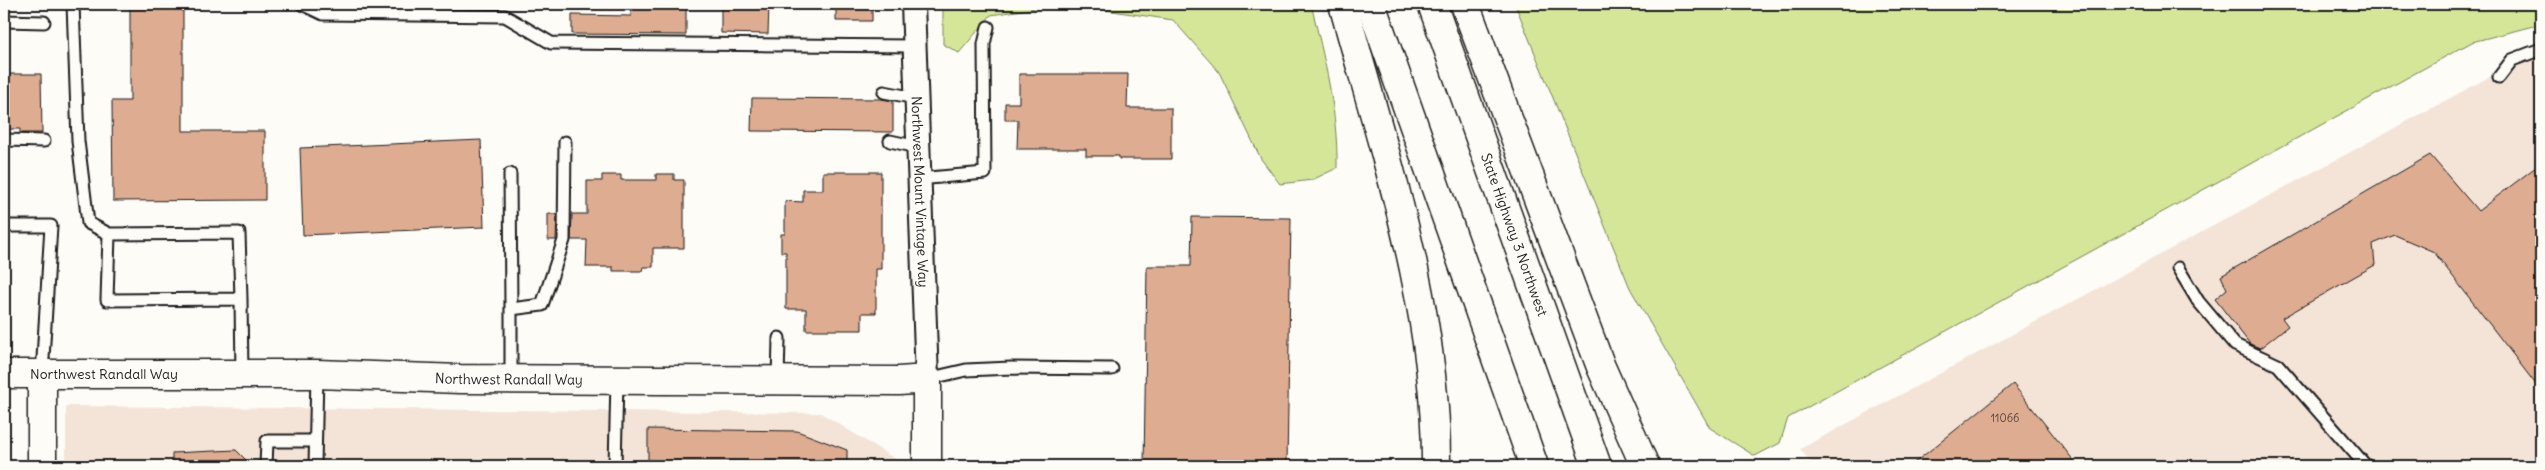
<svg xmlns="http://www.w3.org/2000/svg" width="2545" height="470" font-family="Delius,sans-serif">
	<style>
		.built { fill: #f4e4d8 }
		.green { fill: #d5e699; stroke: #78815a }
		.building { fill: #deac91; stroke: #1c1c1c }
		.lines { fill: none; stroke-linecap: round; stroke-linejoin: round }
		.lane-casing { stroke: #1c1c1c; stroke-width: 15 }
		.street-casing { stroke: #1c1c1c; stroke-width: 26 }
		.secondary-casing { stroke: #1c1c1c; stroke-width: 31 }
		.highway-casing { stroke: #1c1c1c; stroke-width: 31 }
		.lane { stroke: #fdfcf7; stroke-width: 11 }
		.street { stroke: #fdfcf7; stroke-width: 22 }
		.secondary { stroke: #fdfcf7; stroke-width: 28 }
		.highway { stroke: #fdfcf7; stroke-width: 28 }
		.labels { text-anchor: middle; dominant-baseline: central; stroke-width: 4; stroke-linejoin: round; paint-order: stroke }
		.number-label { font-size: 11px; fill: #4c4039 }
		.street-label { font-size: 14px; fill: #1c1c1c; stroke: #fdfcf7 }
	</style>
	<rect width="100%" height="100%" fill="#fdfcf7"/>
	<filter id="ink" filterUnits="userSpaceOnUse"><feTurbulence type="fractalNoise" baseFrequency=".02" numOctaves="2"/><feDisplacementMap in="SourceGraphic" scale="10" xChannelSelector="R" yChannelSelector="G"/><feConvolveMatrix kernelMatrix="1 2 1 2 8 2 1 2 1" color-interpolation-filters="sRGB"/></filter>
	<g filter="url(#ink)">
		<path class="built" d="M2541,49v417h-727l-14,-17z
			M66,406l755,7 76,47v6h-831z"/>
		<path class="green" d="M943,4h368c13,54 27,107 26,164l-25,12 -32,4 -19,-25 -42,-87 -46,-52 -88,-13 -49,1 -45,7 -32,38 -16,-9z
			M1515,4h1026v23l-8,-1 -61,16 -684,376 -8,25 -25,13 -45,-28 -80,-140z"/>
		<path class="building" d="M130,4h53v127h82v69l-152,1 -1,-100h18z
			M631,4h55v31l-114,-1v-19l59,1z
			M721,4h48l-1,30 -47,-1z
			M836,4h36v17h-36z
			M4,74h37l1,59h-22v-4h-16z
			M1019,74h109l-1,34h44v51h-52v-3h-33v-7h-69l1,-29h-13v-17h14z
			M752,98l129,1 12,2v31l-142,-1z
			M481,140l3,87 -181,8 -3,-87z
			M2430,155l48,56 63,-48v228l-107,-139 -39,-17 -22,9 2,21 -93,53 6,8 -28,22 -10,-4 -35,-45 12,-10 -6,-13z
			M823,172h58v97h-5v44h-14v17h-56v-21h-20v-57h-5v-18h4v-33l18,1v-12h20z
			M656,174h18v6h10v68h-31v19h-10l-1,4h-29v-4h-27l1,-27h-16l1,-26h15v-33h15v-6h19v5h35z
			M548,214h9l-1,26h-8z
			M1192,217l99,1 -4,248h-143l3,-200h44z
			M2013,384l65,82h-168l18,-14z
			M648,429l149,2 50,19v16h-199z
			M236,450l16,16h-80v-13z"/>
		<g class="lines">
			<g class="lane-casing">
				<path id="lane" d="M73,4l5,137 10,82 21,11
					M302,4l21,10 182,2 46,27 364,3
					M4,21l40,1
					M2499,77l13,-17 29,-11
					M884,92l32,6
					M4,140l40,1
					M890,141l28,6
					M510,174l1,135
					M918,179l67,-6 -1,-129 4,-17
					M4,226h47l-9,149
					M2178,268l20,33 37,44 43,20 88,101
					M241,299l-2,-66 -130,1 -2,66 134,-1 1,76
					M511,379v-70l31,-4 22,-65 1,-98
					M927,379l39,-9 45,-2 101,1
					M778,380l1,-42
					M266,466l1,-25h48
					M315,466l2,-92
					M615,466l2,-86"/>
			</g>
			<g class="street-casing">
				<g id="street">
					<path id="s1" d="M913,4l14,375"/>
				</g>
			</g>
			<g class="secondary-casing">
				<g id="secondary">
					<path id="s2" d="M4,374h313l143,5 439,2 28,-2v87"/>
					<path d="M42,375v91"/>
				</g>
			</g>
			<g class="highway-casing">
				<g id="highway">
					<path d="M1343,4c42,151 94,303 93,462"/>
					<path d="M1371,4l163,462"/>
					<path id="s3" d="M1432,4l165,462"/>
					<path d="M1465,4l136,363 44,99"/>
				</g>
			</g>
			<use href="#lane" class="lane"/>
			<use href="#street" class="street"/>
			<use href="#secondary" class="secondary"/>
			<use href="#highway" class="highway"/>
		</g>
	</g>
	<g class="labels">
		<g class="number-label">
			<text x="2005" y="418">11066</text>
		</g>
		<g class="street-label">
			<text stroke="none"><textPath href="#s1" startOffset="188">Northwest Mount Vintage Way</textPath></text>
			<text stroke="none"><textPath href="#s3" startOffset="245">State Highway 3 Northwest</textPath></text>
			<text stroke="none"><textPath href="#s2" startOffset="100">Northwest Randall Way</textPath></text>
			<text stroke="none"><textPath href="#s2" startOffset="505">Northwest Randall Way</textPath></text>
		</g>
	</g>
	<rect width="2545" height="470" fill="none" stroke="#fdfcf7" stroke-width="20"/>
	<rect x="10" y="10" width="2525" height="450" fill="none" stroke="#1c1c1c" stroke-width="2" filter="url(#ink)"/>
</svg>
